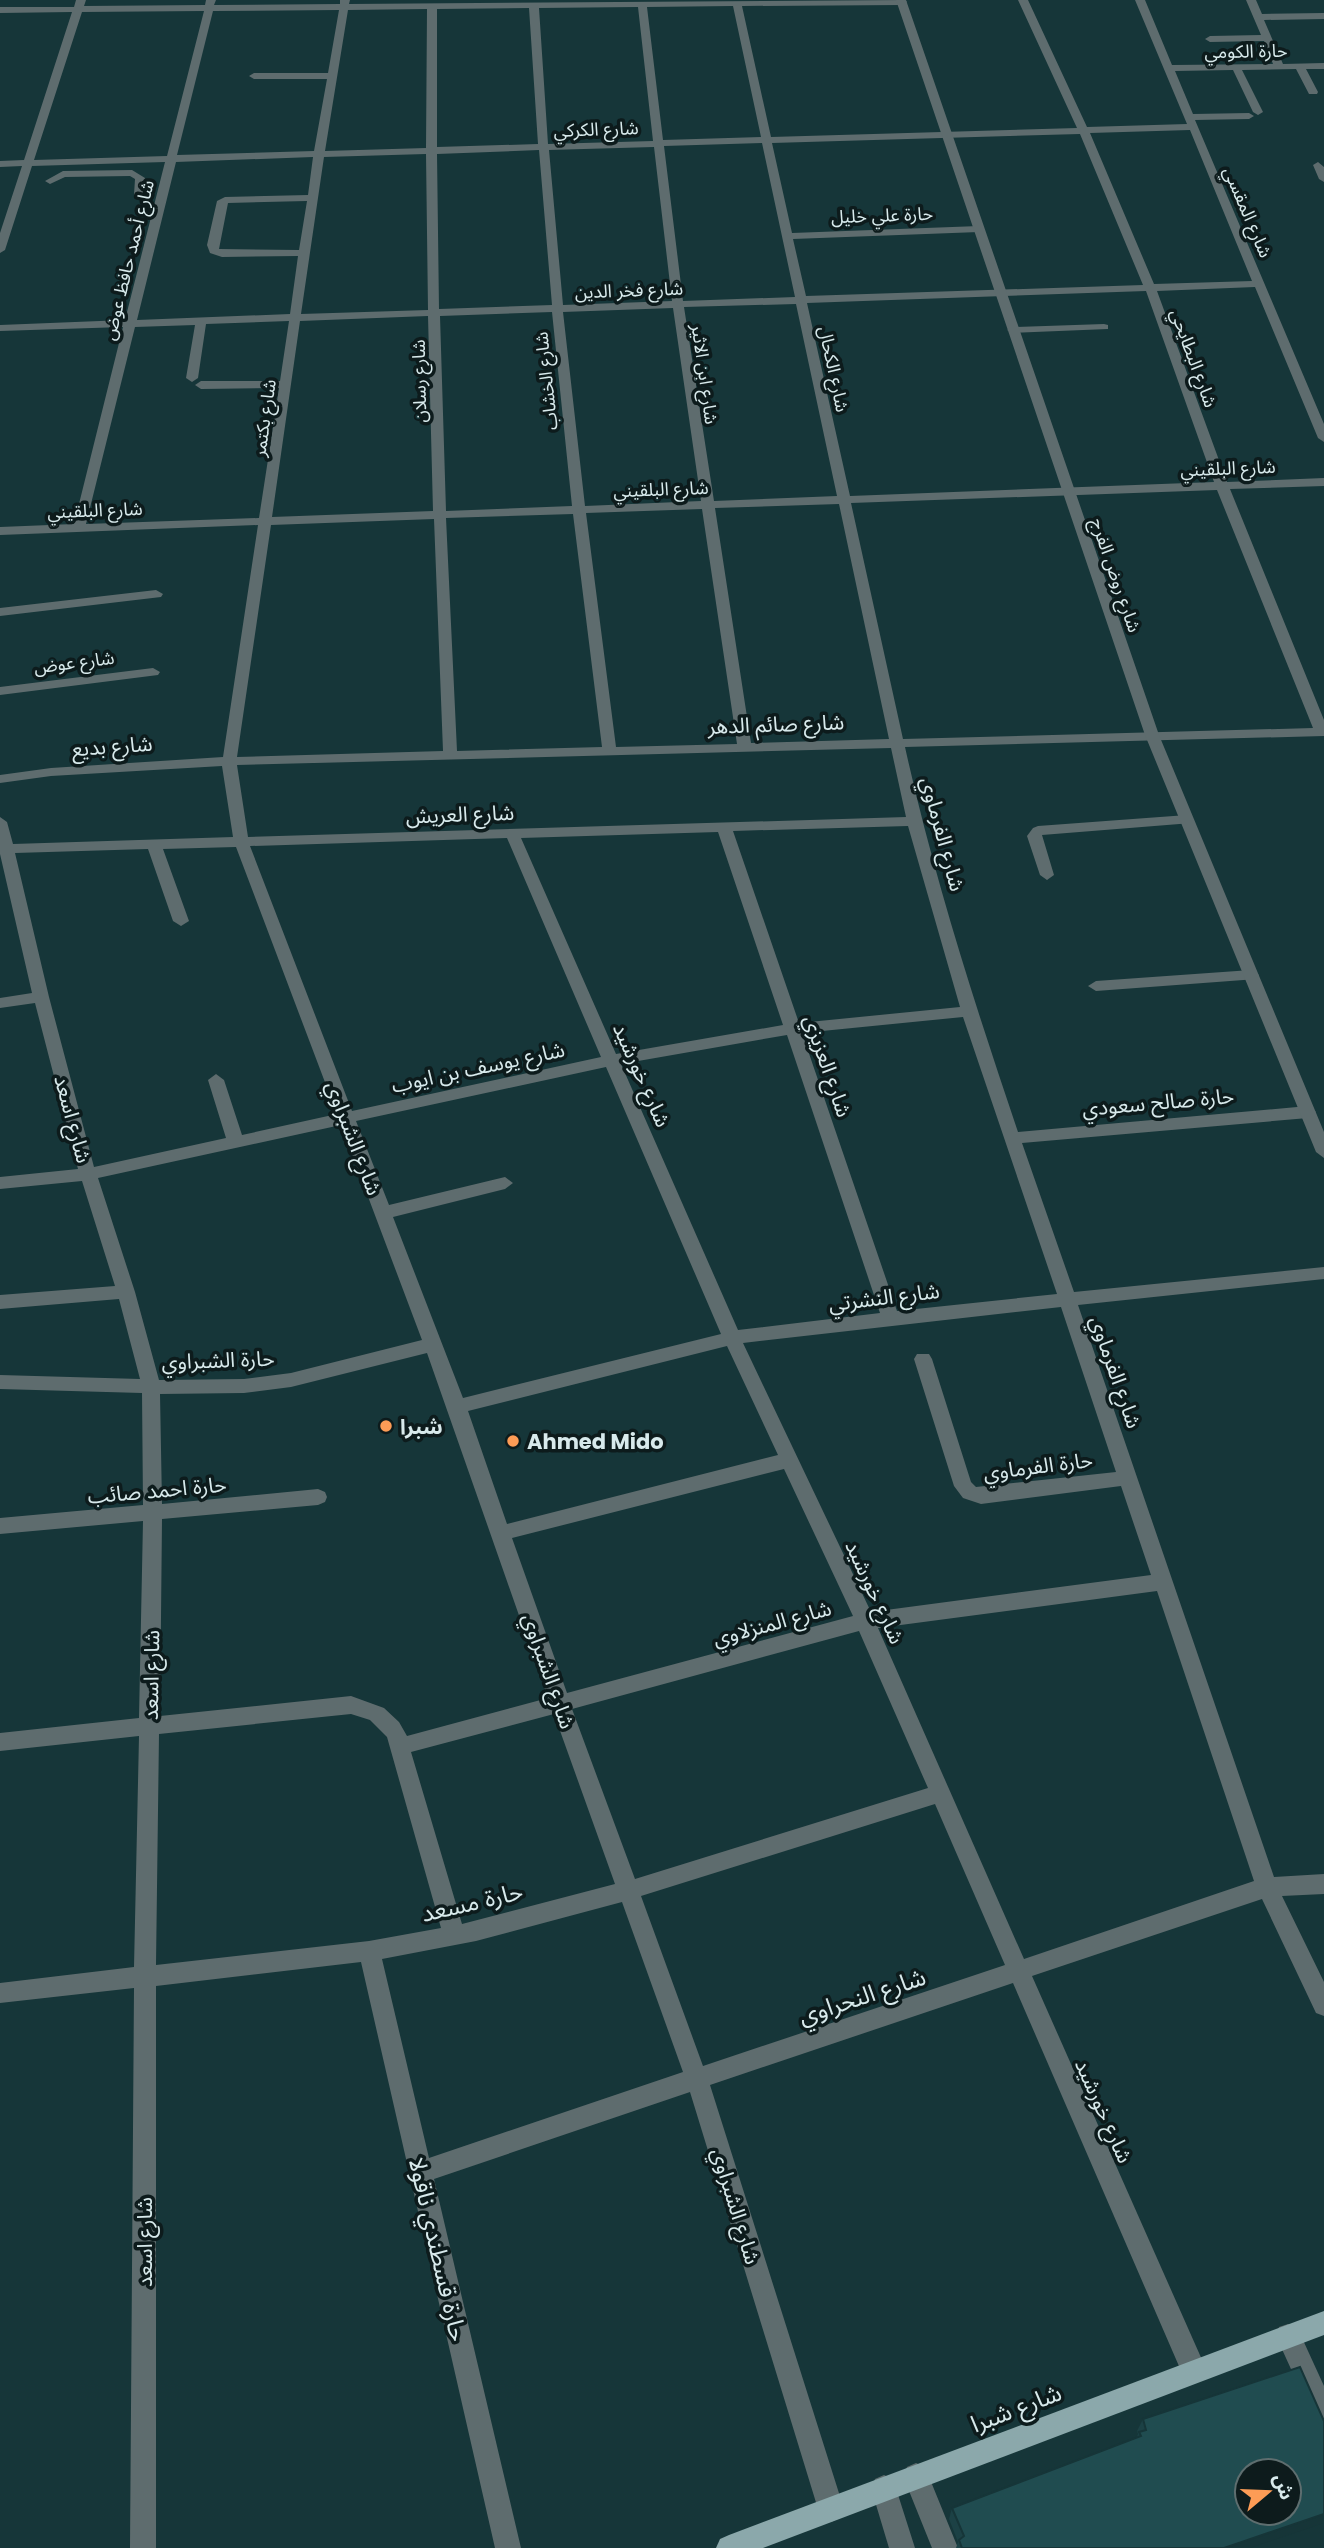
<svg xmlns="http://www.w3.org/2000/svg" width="1324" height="2548" font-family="Poppins,'Noto Sans Arabic',sans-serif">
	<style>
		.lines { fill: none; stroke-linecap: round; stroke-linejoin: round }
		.service { fill: #5e6c6e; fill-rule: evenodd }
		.minor { fill: #5e6c6e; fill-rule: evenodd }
		.tertiary { fill: #5e6c6e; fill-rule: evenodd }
		.primary { fill: #8ba8ab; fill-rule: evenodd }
		.wall { fill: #1c4145 }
		.shaded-wall { fill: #163538 }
		.building { fill: #204c50; stroke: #163538; stroke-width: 2; fill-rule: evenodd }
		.poi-dot { fill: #fd9c56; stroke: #0d1b1c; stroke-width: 2.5 }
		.labels { text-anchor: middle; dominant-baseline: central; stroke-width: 7; stroke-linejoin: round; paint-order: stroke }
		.far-street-label { font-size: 18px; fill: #d8eaec; stroke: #0d1b1c }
		.street-label { font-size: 21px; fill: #d8eaec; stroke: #0d1b1c }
		.poi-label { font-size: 21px; font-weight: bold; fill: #d8eaec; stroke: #0d1b1c; text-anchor: start }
		.near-street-label { font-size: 24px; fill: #d8eaec; stroke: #0d1b1c }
	</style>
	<rect width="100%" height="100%" fill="#163639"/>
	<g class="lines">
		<path class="service" d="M132,170l13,8 -2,19 -9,-2 1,-16 -5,-3 -65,1 -15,7 -5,-3 18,-10z
			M884,2475l9,4 22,69h-26l-18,-60 4,-9z"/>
		<path class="minor" d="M76,0h10l-2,6 121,-1 1,-5h10l-2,5 126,-1v-4h10l-1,4 556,-4 2,2 -5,3 -160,1 29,131 306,-9 -59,-128h10l59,127 100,-3 -52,-124h10l27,65 101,-1 -9,-23 -54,1 -5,-3 5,-3 51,-1 -15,-35h10l6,14 62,-1v6l-60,1 19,44 41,-1v6h-18l12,23 -1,2h-8l-13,-25 -54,1 21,42 -5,3 -5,-3 -20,-42 -58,1 18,43 56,-1 5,3 -5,3 -54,1 129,304v18l-6,-4 -63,-151 -98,4 70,191 97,-4v8l-94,3 94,231v16l-419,11c29,131 70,258 113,385l290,-26 8,6 -8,6 -286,25 52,149 250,-25v12l-246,26 196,572 50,-3v20l-42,2 42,86v34l-8,-3 -54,-114 -230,77 171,386 3,9 -3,9 -9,3 -9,-3 -172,-397 -303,102 134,424 -4,9 -9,4 -9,-4 -4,-9 -128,-417 -256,87 87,369h-26l-134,-586 -205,24v562h-26l4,-560 -134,15v-20l134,-16 5,-231 -139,15v-18l139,-15 4,-197 -143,13v-16l143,-13 -1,-112 -142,-4v-14l140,4 -21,-80 -119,10v-14l115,-9 -33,-105 -82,8v-12l78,-8 -43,-166 -35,5v-10l32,-5 -32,-139v-37l7,5 6,22 220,-7 -11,-71 -171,10 -51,7v-8l51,-7 172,-11 35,-232 -258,10v-8l74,-3 49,-197 -123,4v-6l125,-5 40,-158 -133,4 -27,84 -5,3v-20l22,-67 -22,1v-6l24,-1 48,-148 -72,1v-6h74zM733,6l28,131 -98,3 -16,-133zM638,7l15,134 -105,3 -9,-136zM529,8l9,136 -101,3v-138zM427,9l-1,139 -101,3 23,-141zM339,10l-11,63h-74l-5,3 5,3h73l-13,72 -137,4 36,-144zM204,11l-37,145 -133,4 48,-148zM1190,130l62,151 -98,3 -64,-151zM1080,134l63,151 -337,11 -13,-57 186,-7 5,-3 -5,-3 -187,7 -20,-90zM762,143l33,154 -112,4 -19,-155zM654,147l18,154 -109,4 -14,-155zM539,150l13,155 -113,4 -2,-155zM426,154l2,156 -127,4 23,-157zM313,157l-5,38 -83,2 -8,4 -10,44 3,8 12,4 76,-1 -8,58 -153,6 39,-158zM307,201l-8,49 -80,-1 9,-46zM1146,291l68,191 -364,14 -43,-193zM796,304l41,192 -123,5 -30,-194zM673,308l28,193 -116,5 -22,-194zM552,312l20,194 -126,5 -6,-195zM428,316l5,195 -161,6 28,-196zM289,321l-9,60h-79l-6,4 6,4 78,-1 -20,130 -173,6 49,-197 60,-2 -9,53 6,4 6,-4 8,-54zM1217,490l96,238 -410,11 -52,-236zM839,504l50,235 -138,4 -36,-235zM702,509l35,235 -121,3 -30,-234zM573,514l29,233 -145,4 -11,-233zM434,519l9,232 -206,6 34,-232zM891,748l15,69 -658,20 -11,-72zM908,826l52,181 -161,16 -66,-192zM718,832l65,193 -167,29 -95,-216zM507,838l94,219 -249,54 -102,-265zM236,847l101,267 -95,21 -18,-55 -8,-6 -8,6 18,58 -132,29 -45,-170 -34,-144 133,-4 25,72 8,5 8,-5 -26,-72zM963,1017l94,277 -160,17 -95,-278zM787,1035l93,278 -142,17 -117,-266zM606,1067l115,267 -258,64 -70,-181 112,-28 8,-6 -8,-6 -116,28 -33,-84zM341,1125l81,215 -131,33 -47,6 -85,1 -24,-88 -37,-114zM1061,1307l55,165 -140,15 -5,-5 -39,-123 -3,-5h-12l-3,5 40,127 9,12 18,6 140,-18 30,89 -280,37 -128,-269zM727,1346l51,109 -271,69 -39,-113zM427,1353l121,345 -141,38 -8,-14 -15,-14 -33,-12 -191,20 2,-197 156,-14 7,-3 2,-5 -2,-5 -7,-3 -156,15 -2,-110 84,-1 47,-6zM784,1469l69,147 -286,77 -55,-155zM1157,1591l97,290 -230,78 -146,-331zM859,1631l69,157 -293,91 -63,-170zM351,1714l19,6 17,17 54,191 -72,13 -213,24 3,-231zM554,1714l61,170 -153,40 -51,-172zM935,1804l70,161 -302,101 -62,-170zM622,1902l61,170 -254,86 -47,-199 94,-18z
			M1318,162l6,5v15l-5,-3 -6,-14z
			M1104,324l4,1v4l-95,4 -6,-3 6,-3z
			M156,590l7,4 -2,3 -161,19v-8z
			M153,668l7,4 -2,3 -158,20v-8z
			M1187,815l7,5 -2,3 -150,12 12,40 -7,5 -7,-5 -13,-39 6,-8 5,-2z
			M1251,970l8,5 -2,4 -161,12 -8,-5 8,-5z
			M1288,2324l9,3 27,59v39l-9,-3 -39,-86 3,-9z
			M916,2463l9,4 33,81h-26l-29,-72 4,-9z"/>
		<path class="tertiary" d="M896,0h10l253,735 165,397v26l-8,-6 -171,-417z"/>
		<path class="primary" d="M1324,2311v24l-561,213h-47l4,-9 9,-4z"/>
	</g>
	<path class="wall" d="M1143,2419l107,129h-294l2,-6 -9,-23 3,-11 185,-71 1,-3 -1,-3z"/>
	<path class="shaded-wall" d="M1324,2514v9l-74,25h-26z"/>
	<path class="building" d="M1300,2367l24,54v93l-100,34h-262l-3,-8 5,-4 -12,-28 189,-72 -2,-4 7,-2 -3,-11zM1247,2471h42v42h-42z"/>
	<g class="poi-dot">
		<circle cx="386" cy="1426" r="7"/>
		<circle cx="513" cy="1441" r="7"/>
	</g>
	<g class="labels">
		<g class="far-street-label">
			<text transform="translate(1246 51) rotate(-1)">حارة الكومي</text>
			<text transform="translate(596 129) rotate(-2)">شارع الكركي</text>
			<text transform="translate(1248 212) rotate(67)">شارع المقسي</text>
			<text transform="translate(882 215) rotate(-2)">حارة علي خليل</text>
			<text transform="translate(128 260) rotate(-76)">شارع أحمد حافظ عوض</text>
			<text transform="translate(629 290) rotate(-2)">شارع فخر الدين</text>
			<text transform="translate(1194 358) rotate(70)">شارع البطايحي</text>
			<text transform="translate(834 369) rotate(78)">شارع الكحال</text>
			<text transform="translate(705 374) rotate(82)">شارع ابن الاثير</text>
			<text transform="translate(419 381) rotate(-91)">شارع رسلان</text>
			<text transform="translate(546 381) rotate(-96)">شارع الخشاب</text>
			<text transform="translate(264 418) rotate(-82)">شارع بكتمر</text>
			<text transform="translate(1228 468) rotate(-2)">شارع البلقيني</text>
			<text transform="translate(661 489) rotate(-2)">شارع البلقيني</text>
			<text transform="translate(95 510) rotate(-2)">شارع البلقيني</text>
			<text transform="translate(1116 575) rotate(71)">شارع روض الفرج</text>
			<text transform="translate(74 662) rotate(-7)">شارع عوض</text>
		</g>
		<g class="street-label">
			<text transform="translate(776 724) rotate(-2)">شارع صائم الدهر</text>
			<text transform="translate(112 746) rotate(-4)">شارع بديع</text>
			<text transform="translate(460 814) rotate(-2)">شارع العريش</text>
			<text transform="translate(943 834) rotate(75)">شارع الفرماوي</text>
			<text transform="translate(828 1066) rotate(71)">شارع العزيزي</text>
			<text transform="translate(478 1067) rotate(-12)">شارع يوسف بن ايوب</text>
			<text transform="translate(642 1075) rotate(66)">شارع خورشيد</text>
			<text transform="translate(1158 1102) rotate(-5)">حارة صالح سعودي</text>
			<text transform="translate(73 1119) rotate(75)">شارع اسعد</text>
			<text transform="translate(354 1138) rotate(69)">شارع الشبراوي</text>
			<text transform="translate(884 1297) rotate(-7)">شارع النشرتي</text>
			<text transform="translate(218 1360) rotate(-2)">حارة الشبراوي</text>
			<text transform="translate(1116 1372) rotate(71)">شارع الفرماوي</text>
			<text transform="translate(1038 1466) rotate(-7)">حارة الفرماوي</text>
			<text transform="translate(157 1490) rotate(-5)">حارة احمد صائب</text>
			<text transform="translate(875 1592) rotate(65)">شارع خورشيد</text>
			<text transform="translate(772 1623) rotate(-15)">شارع المنزلاوي</text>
			<text transform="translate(549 1671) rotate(71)">شارع الشبراوي</text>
			<text transform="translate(151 1675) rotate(-89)">شارع اسعد</text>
			<text transform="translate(1104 2111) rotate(66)">شارع خورشيد</text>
			<text transform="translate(736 2206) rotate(73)">شارع الشبراوي</text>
			<text transform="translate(144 2242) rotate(-90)">شارع اسعد</text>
		</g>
		<g class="poi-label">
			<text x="400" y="1426">شبرا</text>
			<text x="527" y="1441">Ahmed Mido</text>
		</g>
		<g class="near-street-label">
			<text transform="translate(472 1902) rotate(-13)">حارة مسعد</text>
			<text transform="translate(862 1996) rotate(-18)">شارع النحراوي</text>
			<text transform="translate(438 2249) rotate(77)">حارة قسطندي ناقولا</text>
			<text transform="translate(1016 2408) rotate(-21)">شارع شبرا</text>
		</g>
	</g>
	<g transform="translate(1268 2492) rotate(71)"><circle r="33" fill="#0d1b1c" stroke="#5e6e6f" stroke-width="2"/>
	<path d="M0-5L12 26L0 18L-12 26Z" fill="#fd9c56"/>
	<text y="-10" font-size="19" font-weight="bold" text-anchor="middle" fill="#d8eaec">ش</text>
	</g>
</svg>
